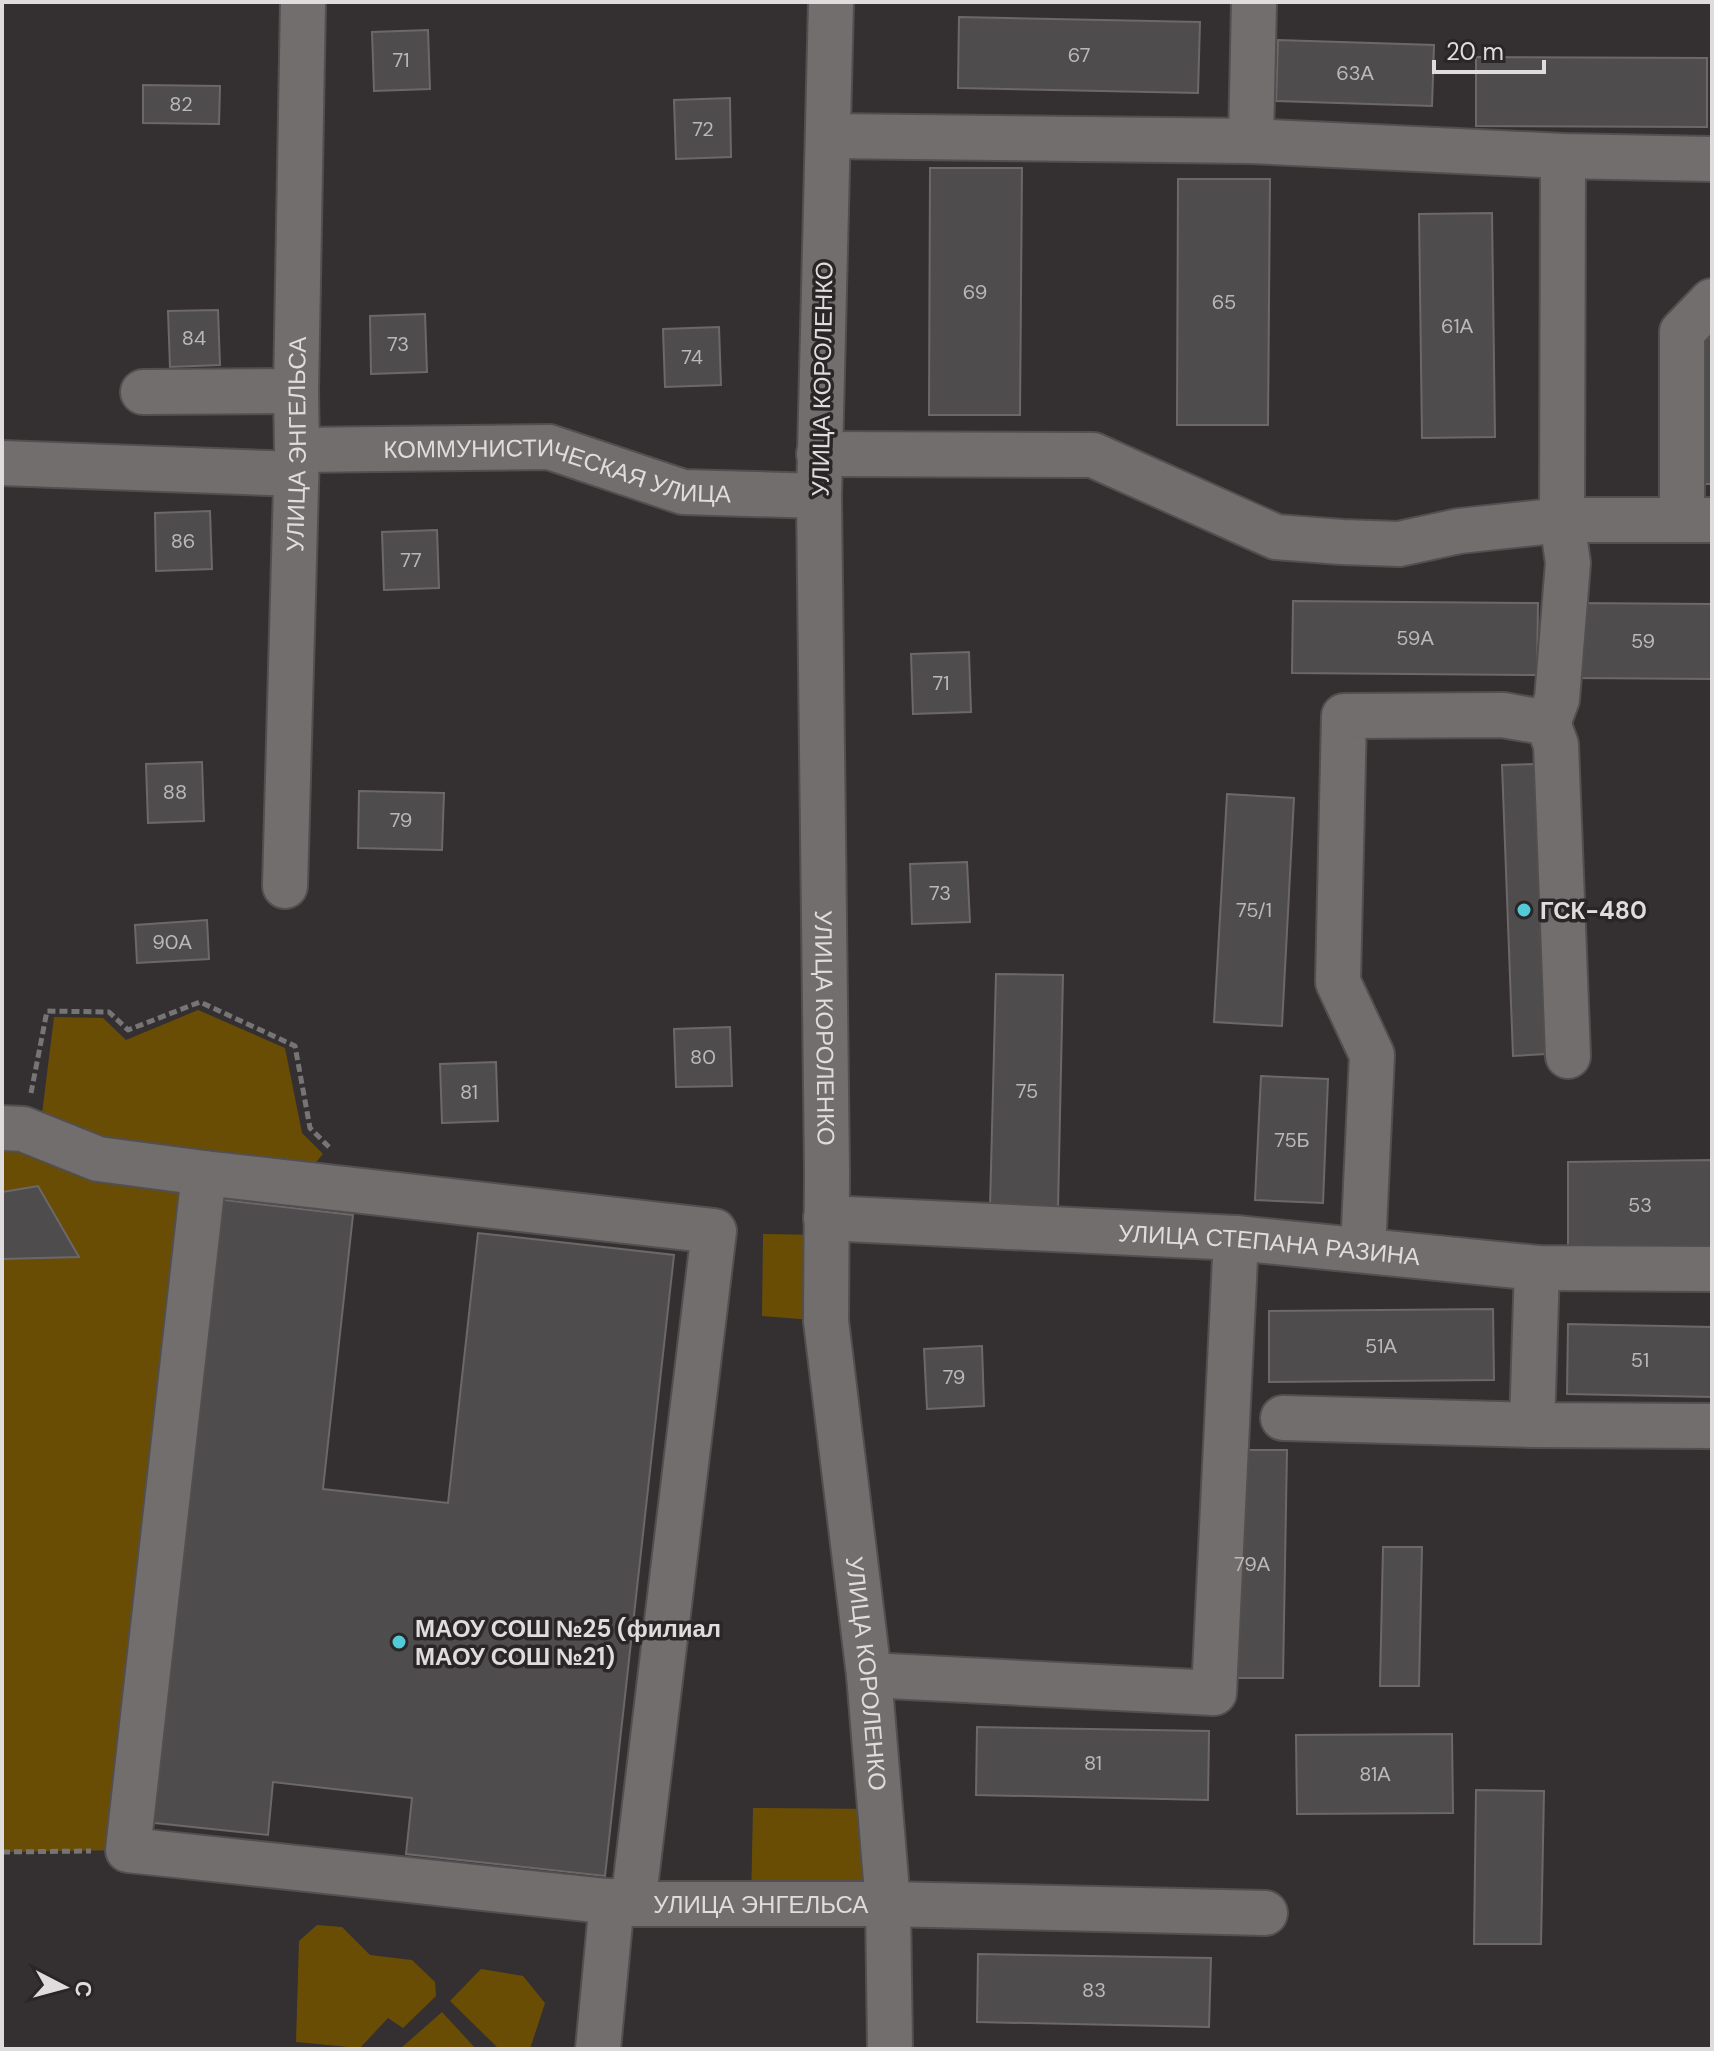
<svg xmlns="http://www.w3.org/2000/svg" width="1714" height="2051" font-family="'DM Sans',sans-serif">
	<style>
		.green { fill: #6a4d05 }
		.building { fill: #4f4c4e; stroke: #6c686a; stroke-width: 2 }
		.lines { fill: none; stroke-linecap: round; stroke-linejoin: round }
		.minor-casing { stroke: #524f50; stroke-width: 48 }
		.path { stroke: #777475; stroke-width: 5; stroke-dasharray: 8 4; stroke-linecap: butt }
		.minor { stroke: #726e6e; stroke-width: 44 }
		.poi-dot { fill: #52cbd7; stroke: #2a2627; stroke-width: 3 }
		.labels { text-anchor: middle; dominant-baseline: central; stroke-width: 7; stroke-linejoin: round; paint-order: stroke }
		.number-label { font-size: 20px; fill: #bab8b8 }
		.street-label { font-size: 24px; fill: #dedcdc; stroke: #2a2627 }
		.poi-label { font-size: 24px; font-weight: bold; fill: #dedcdc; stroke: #2a2627; text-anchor: start }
	</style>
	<rect width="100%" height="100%" fill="#343031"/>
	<path class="green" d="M198,1010l87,38 17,85 21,21 -16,19 -204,-23 -62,-28 13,-105 49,1 23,22z
		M2,1128l202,45 -76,677 -126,2z
		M763,1234l64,1 -1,86 -64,-5z
		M753,1808l127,1 8,95 -137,-1z
		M317,1925l25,2 28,28 42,5 23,22 1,14 -33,32 -15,-10 -28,30 -64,-6 3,-101z
		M481,1969l42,7 22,27 -15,46h-31l-49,-48z
		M442,2012l34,37h-76z"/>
	<path class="building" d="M959,17l241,5 -2,71 -240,-5z
		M428,30l2,59 -56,2 -2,-59z
		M1278,40l156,5 -2,61 -156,-5z
		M1476,57l231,1v69l-231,-1z
		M143,85l77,1 -1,38 -76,-1z
		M730,98l1,59 -55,2 -2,-59z
		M930,168h92l-2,247h-91z
		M1178,179h92l-2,246h-91z
		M1492,213l3,224 -73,1 -3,-224z
		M218,310l2,55 -50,2 -2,-56z
		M425,314l2,58 -56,2 -1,-58z
		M719,327l2,58 -56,2 -2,-58z
		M1704,338h8v146h-10z
		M210,511l2,58 -56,2 -1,-58z
		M437,530l2,58 -55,2 -2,-58z
		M1293,601l245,2 -1,72 -245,-2z
		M1575,603l137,1v75l-138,-1z
		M969,652l2,60 -58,2 -2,-60z
		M202,762l2,59 -56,2 -2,-59z
		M1536,764l10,290 -33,2 -11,-291z
		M359,791l85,2 -2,57 -84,-2z
		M1227,794l67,4 -12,228 -68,-4z
		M967,862l3,60 -58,2 -2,-60z
		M207,920l2,39 -72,4 -2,-38z
		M996,974l67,1 -5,234 -68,-2z
		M730,1027l2,59 -56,1 -2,-58z
		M496,1062l2,59 -56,2 -2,-59z
		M1261,1076l67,3 -5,124 -68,-3z
		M1712,1160v88l-144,1v-87z
		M38,1186l41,71 -77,2v-67z
		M216,1199l137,16 -30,274 125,14 30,-270 196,22 -69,621 -199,-22 6,-56 -139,-16 -5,53 -122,-13z
		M1493,1309l1,71 -225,2v-71z
		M1568,1324l144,3v70l-145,-3z
		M982,1346l2,60 -57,3 -3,-60z
		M1220,1450h67l-4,228h-65z
		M1383,1547h39l-3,139h-39z
		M977,1727l232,4 -1,69 -232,-5z
		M1452,1734l1,79 -156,1 -1,-79z
		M1476,1790l68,1 -3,153h-67z
		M978,1954l233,4 -2,69 -232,-5z"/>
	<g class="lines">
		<g class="minor-casing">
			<g id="minor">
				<path id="s1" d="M831,2l-12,494 8,677 -1,148 43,354 19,229 2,145"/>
				<path d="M829,136l422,5 312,15 149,3"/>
				<path d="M1251,141l3,-139"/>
				<path d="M143,392l153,-1"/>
				<path id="s2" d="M297,450l252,-3 134,45 136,4"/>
				<path d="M819,454l274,1 183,82 66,5 57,2 60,-13 103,-11h150"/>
				<path d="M2,463l294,11"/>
				<path d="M1682,519v-187l30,-31"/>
				<path d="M1548,723l9,-24 11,-136 -6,-43 1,-364"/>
				<path id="s3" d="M285,886l12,-436 -1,-59 7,-389"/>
				<path d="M2,1128l21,1 75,30 106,14"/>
				<path id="s4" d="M826,1218l410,20 301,30 175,1"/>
				<path d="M1363,1250l9,-195 -34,-73 6,-266 159,-1 45,8 8,22 12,311"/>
				<path d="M1283,1418l249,7 180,1"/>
				<path d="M1532,1425l5,-157"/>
				<path d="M869,1675l345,18 22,-455"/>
				<path id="s5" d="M633,1904l81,-673 -510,-58 -76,677 505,54h255l377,9"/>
				<path d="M598,2049l14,-148"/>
			</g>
		</g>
		<path class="path" d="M31,1093l16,-82 62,1 19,18 72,-28 95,44 15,82 19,19
			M2,1852l89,-1"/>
		<use href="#minor" class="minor"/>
	</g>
	<g class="poi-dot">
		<circle cx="1524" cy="910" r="8"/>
		<circle cx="399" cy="1642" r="8"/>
	</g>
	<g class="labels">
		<g class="number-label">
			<text x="1079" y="55">67</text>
			<text x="401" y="60">71</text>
			<text x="1355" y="73">63А</text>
			<text x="181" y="104">82</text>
			<text x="703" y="129">72</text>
			<text x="975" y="292">69</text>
			<text x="1224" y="302">65</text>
			<text x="1457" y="326">61А</text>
			<text x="194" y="338">84</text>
			<text x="398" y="344">73</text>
			<text x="692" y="357">74</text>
			<text x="183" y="541">86</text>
			<text x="411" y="560">77</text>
			<text x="1415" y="638">59А</text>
			<text x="1643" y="641">59</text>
			<text x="941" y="683">71</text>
			<text x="175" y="792">88</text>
			<text x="401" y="820">79</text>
			<text x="940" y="893">73</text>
			<text x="1254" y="910">75/1</text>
			<text x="172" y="942">90А</text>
			<text x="703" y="1057">80</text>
			<text x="1027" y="1091">75</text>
			<text x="469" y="1092">81</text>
			<text x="1292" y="1140">75Б</text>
			<text x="1640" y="1205">53</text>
			<text x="1381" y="1346">51А</text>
			<text x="1640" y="1360">51</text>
			<text x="954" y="1377">79</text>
			<text x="1252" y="1564">79А</text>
			<text x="1093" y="1763">81</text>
			<text x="1375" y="1774">81А</text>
			<text x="1094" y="1990">83</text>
		</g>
		<g class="street-label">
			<text transform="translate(822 379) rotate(-89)">УЛИЦА КОРОЛЕНКО</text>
			<text stroke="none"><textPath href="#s3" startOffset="442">УЛИЦА ЭНГЕЛЬСА</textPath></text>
			<text stroke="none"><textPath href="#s2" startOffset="264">КОММУНИСТИЧЕСКАЯ УЛИЦА</textPath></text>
			<text stroke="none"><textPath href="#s1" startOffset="1026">УЛИЦА КОРОЛЕНКО</textPath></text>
			<text stroke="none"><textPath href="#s4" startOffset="444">УЛИЦА СТЕПАНА РАЗИНА</textPath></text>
			<text stroke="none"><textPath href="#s1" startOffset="1674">УЛИЦА КОРОЛЕНКО</textPath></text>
			<text stroke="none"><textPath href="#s5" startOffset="2508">УЛИЦА ЭНГЕЛЬСА</textPath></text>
		</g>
		<g class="poi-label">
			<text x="1540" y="910">ГСК-480</text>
			<text x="415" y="1628">МАОУ СОШ №25 (филиал<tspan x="415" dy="28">МАОУ СОШ №21)</tspan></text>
		</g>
	</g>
	<rect width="1714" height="2051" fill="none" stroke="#dedcdc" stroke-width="8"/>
	<g transform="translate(64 1987) rotate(96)" stroke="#2a2627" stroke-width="6" paint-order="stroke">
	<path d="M0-6L14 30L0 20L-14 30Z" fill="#dedcdc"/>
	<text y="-12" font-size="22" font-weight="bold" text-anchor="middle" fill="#dedcdc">С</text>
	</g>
	<path d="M1434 60v12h110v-12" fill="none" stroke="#dedcdc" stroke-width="4"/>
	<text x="1446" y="60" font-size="24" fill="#dedcdc" stroke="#2a2627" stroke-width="6" paint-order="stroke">20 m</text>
</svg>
